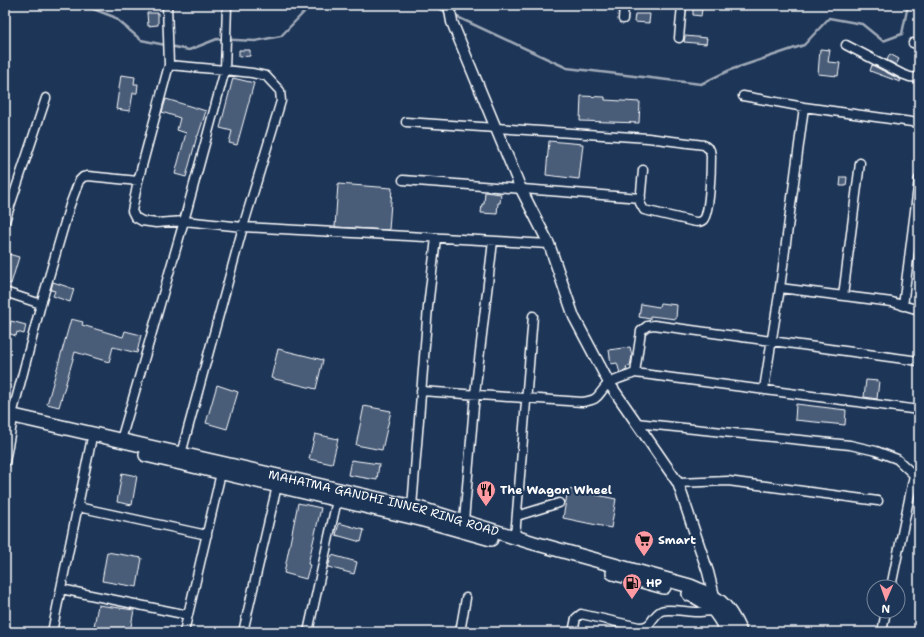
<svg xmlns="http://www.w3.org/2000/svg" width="924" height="637" font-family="'Shantell Sans',sans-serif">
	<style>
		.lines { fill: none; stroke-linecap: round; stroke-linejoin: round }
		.stream { stroke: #a0aab8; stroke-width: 2.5 }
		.building { fill: #4a5d79; stroke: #fff }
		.minor-casing { stroke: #fff; stroke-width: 11 }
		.tertiary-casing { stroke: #fff; stroke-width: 13 }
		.primary-casing { stroke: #fff; stroke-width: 16 }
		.minor { stroke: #1d3557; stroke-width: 8 }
		.tertiary { stroke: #1d3557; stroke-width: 10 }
		.primary { stroke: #1d3557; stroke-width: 13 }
		.labels { text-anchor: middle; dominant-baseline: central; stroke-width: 4; stroke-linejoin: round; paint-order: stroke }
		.poi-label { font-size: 12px; font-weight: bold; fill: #fff; stroke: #1d3557; text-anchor: start }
		.street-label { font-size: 12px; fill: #fff; stroke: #1d3557 }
	</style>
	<rect width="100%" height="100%" fill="#1d3557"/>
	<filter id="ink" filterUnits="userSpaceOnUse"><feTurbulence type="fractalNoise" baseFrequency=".025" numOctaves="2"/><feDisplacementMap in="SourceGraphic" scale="8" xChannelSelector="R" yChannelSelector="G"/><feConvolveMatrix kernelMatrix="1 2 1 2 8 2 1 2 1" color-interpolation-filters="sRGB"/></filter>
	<g filter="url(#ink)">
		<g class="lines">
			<path class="stream" d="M83,5l31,12 27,23 48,10 28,-11 38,2 26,-5 30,-31
				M431,5l16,7
				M453,15l114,53 134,16 29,-14 74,-25 25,-27 33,6 21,17 19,-7 6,-29"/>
		</g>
		<path class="building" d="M693,9h9l-1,7 -8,-1z
			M147,13h11v12l-10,1z
			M635,14h15l-1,9 -15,-1z
			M685,36l22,2 -1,6 -22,-2z
			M820,49l10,1 -2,12 12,1 -2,13 -20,-2z
			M239,50h11v6l-11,1z
			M890,54l9,5 -3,6 -9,-5z
			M872,65l29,15 -1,2 -30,-11z
			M121,75l14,2 -1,7h4l-1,9h-4l-3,18 -14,-2z
			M233,78l21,5 -17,62 -8,-2 3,-12 -12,-3z
			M581,96l24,1v3l35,2 -1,21 -59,-2z
			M166,99l40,12 -8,25h-1l-11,41 -11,-3 11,-41 -9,-3 3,-12 -18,-6z
			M549,141l34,3 -4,35 -33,-4z
			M841,177h6l-1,9h-6z
			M338,184l54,4 -3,42 -54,-3z
			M485,192l16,2 -1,9h-2l-1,11 -16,-1 1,-9h2z
			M5,253l14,4 -8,27 -6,-2z
			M53,282l21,7 -4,13 -17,-6 2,-5 -4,-1z
			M660,303l17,2 -1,14 -26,-3v3l-11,-2 2,-13 18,3z
			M71,319l12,3 -1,3 41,12 2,-6 16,4 -4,18 -24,-6 -4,15 -34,-10 -16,55 -12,-3z
			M11,321l15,4 -2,9 -7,-2 -1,4 -8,-3z
			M630,347l2,9 -2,10 -4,1 1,3 -7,3 -3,-10 -6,1 -2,-14z
			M278,349l45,11 -7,29 -45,-11z
			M866,380l13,1 -2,18 -13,-2z
			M217,385l21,7 -11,37 -21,-6z
			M796,404l50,6 -1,15 -50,-5z
			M364,406l27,5 -9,39 -26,-5z
			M315,434l23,5 -6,25 -23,-5z
			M351,460l28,4 -2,16 -29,-5z
			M122,473l15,3 -5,29 -15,-3z
			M568,489l48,10 -5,29 -48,-10z
			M298,503l23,5 -13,56 2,1 -4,14 -22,-6z
			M339,523l25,7 -3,12 -25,-7z
			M107,552l35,6 -5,29 -35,-6z
			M332,555l25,7 -3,12 -26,-7z
			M98,605l36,5 -4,22h-37z"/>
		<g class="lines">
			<g class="minor-casing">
				<path id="minor" d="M167,5l2,60 56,5 -41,151 -28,2 -14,-2 -7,-4 -3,-6 6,-30 31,-116
					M623,19l1,-14
					M679,38l3,-33
					M913,43l6,2
					M846,45l56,29 8,3 9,1
					M743,96l61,11 115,16
					M406,122l242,16 56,7 6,5 1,6c0,11 -1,59 -8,64 -3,3 -8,2 -12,1l-47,-11 -4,-7 3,-33
					M403,180l238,18
					M5,221l41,-123
					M780,288l112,14 27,8
					M5,292l36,12 -29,111
					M843,296l17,-133
					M41,304l29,-99 9,-24 4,-4 5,-1 50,5
					M903,306l16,-127
					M635,373l6,-42 6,-5 7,-1 265,36
					M764,389l16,-101 24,-181
					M421,391l161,11c20,-3 14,-7 26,-18 5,-4 20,-8 27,-11l284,37
					M636,423l214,22 26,6 21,8 17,16
					M121,440l63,-219 59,6 306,17
					M181,454l62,-227 38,-126 -1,-10 -14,-15 -14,-3 -27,-3 2,-65
					M5,462l7,-38
					M678,483l50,-2 150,20
					M78,507l129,28
					M412,507l16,-200 8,-69
					M517,516l42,-13
					M464,521l11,-127 18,-153
					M515,537l18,-221
					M891,587l23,-112h5
					M61,589l127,26
					M52,632l39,-190
					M184,632l37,-159
					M243,632l34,-146
					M308,632l29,-132
					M460,632l6,-34
					M573,632l3,-14 5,-4 58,13c15,0 11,-10 22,-16 7,-3 26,1 35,1 6,0 13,-1 19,-1
					M882,632l4,-21"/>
			</g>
			<g class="tertiary-casing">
				<path id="tertiary" d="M449,5l3,17 69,167 28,55 25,73 35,66 69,100 30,89 6,24 -1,5"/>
			</g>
			<g class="primary-casing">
				<g id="primary">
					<path id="s1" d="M5,414l413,94 116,35 156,43c29,12 37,17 50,46"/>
					<path d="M146,455l274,64 71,20"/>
					<path d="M613,573l51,14"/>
					<path d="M689,594c20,8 29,18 38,38"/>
				</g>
			</g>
			<use href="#minor" class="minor"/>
			<use href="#tertiary" class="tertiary"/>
			<use href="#primary" class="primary"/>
		</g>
	</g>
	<defs>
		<g id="restaurant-pin" transform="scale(1)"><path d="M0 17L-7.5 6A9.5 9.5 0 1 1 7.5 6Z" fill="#ff9aa2" stroke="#1d3557"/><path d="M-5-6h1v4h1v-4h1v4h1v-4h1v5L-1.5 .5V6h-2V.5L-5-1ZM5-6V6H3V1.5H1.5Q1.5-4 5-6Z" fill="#111"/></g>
		<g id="supermarket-pin" transform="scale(1)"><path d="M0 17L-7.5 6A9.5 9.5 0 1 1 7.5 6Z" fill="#ff9aa2" stroke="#1d3557"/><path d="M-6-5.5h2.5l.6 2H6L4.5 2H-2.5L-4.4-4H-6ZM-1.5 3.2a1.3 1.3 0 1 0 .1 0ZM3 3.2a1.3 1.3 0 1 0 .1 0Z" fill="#111"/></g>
		<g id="fuel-pin" transform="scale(1)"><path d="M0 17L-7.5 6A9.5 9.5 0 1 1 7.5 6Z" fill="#ff9aa2" stroke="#1d3557"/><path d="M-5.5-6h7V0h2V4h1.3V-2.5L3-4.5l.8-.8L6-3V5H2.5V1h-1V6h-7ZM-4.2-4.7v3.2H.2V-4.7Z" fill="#111"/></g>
	</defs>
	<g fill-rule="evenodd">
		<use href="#restaurant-pin" x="486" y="490"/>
		<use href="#supermarket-pin" x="644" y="540"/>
		<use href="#fuel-pin" x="632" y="583"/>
	</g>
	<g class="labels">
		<g class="poi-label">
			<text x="500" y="490">The Wagon Wheel</text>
			<text x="658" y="540">Smart</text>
			<text x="646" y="583">HP</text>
		</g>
		<g class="street-label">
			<text stroke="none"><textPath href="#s1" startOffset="389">MAHATMA GANDHI INNER RING ROAD</textPath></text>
		</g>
	</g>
	<rect width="924" height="637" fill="none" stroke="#1d3557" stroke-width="20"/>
	<rect x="10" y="10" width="904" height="617" fill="none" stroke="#fff" stroke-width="1.5" filter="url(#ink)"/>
	<g transform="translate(886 599) rotate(182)"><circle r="19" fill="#1d3557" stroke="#77869a"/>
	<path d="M0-3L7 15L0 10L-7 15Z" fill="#ff9aa2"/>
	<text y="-6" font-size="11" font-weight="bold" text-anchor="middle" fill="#ffffff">N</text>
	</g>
</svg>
